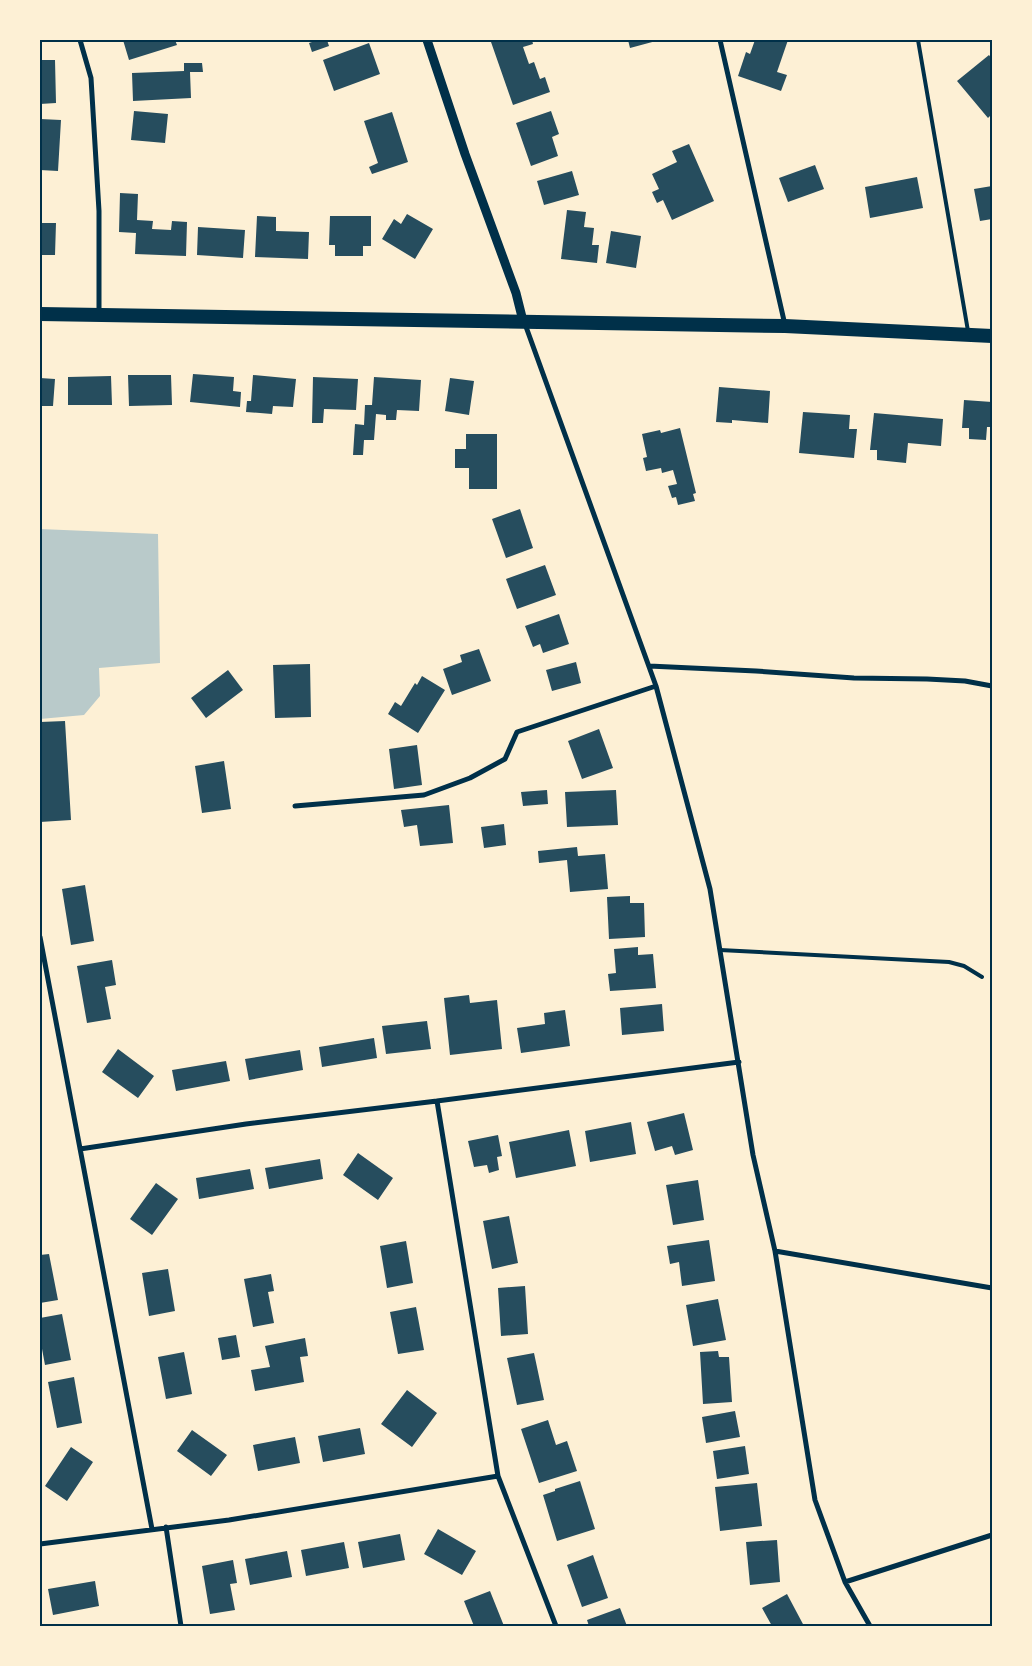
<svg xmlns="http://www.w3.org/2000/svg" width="1032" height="1666" font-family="'DejaVu Sans',sans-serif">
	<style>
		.green { fill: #b9caca }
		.building { fill: #264d5e }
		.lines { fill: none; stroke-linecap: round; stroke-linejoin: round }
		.service { stroke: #003049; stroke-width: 4 }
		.minor { stroke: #003049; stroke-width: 5 }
		.tertiary { stroke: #003049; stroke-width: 9 }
		.trunk { stroke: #003049; stroke-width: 14 }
		.neatline { fill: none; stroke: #003049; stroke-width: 2 }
	</style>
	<rect width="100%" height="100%" fill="#fdf0d5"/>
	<path class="green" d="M40,529l118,5 2,129 -61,5 1,28 -16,19 -44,4z"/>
	<path class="building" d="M123,40h52l2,5 -48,15z
		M318,40h9l2,6 -17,6 -3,-9z
		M496,40h36l1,4 -10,3 6,17 5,-2 6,17 5,-2 5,15 -37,13 -22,-63z
		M628,40h28v1l-26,7z
		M755,40l7,2 1,-2h25l-11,32 10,3 -6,16 -43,-15 8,-24 4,2z
		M369,43l11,31 -46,17 -11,-31z
		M989,55l3,4v55l-4,4 -31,-37z
		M40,60h15l1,43 -16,1z
		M184,63h18l1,9h-13l1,26 -58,3 -1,-28 52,-2z
		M134,111l34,3 -3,29 -34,-3z
		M551,111l8,23 -7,3 6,19 -27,10 -15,-43z
		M392,112l16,50 -36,12 -3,-7 9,-4 -14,-42z
		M40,119l21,1 -3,51 -18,-1z
		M689,144l25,57 -42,19 -9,-20 -6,3 -5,-11 7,-3 -7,-15 25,-12 -5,-11z
		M815,165l9,24 -36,13 -9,-24z
		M572,171l7,24 -35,10 -7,-24z
		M917,177l6,31 -53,10 -5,-31z
		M992,186v33l-12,2 -6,-32z
		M120,193l18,1 -1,26 16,1 -1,8 19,1 1,-9 15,1 -1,34 -51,-2 1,-21 -17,-1z
		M567,210l19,2 -2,15 10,1 -2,17h7l-2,18 -36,-4z
		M407,214l26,15 -18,30 -33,-20 12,-20 7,5z
		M257,216l19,1v14l33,1 -1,27 -53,-2z
		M330,216h41v30h-8v10h-28v-11h-6z
		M40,223h16l-1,32h-15z
		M198,227l47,3 -2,28 -46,-3z
		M611,231l30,5 -5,32 -30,-5z
		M193,374l41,3 -1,14 8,1 -1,15 -50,-5z
		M128,375h43l1,30 -43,1z
		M253,375l43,4 -3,28 -20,-1 -1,8 -26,-2 1,-11h4z
		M111,376l1,29h-44v-28z
		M313,377l45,2 -2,31 -32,-1 -1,14h-11z
		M374,377l47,3 -2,31 -22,-1 -1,10h-10v-5l-10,-1 -2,26h-10l-1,15h-10l2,-31 9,1 1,-20h7z
		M40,378l15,1 -2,27h-13z
		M450,378l24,3 -5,34 -24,-4z
		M719,387l51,4 -2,32 -36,-3v3l-16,-1z
		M964,400l28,2v25h-5l-1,13 -17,-1v-11h-7z
		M803,412l47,3 -1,14h8l-3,29 -55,-5z
		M874,413l69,6 -2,27 -33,-3 -2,20 -29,-3v-10h-7z
		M680,428l16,65 -3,1 2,7 -17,4 -2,-8 -4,1 -4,-12 9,-2 -4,-14 -11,3 -1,-5 -15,3 -3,-13 4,-1 -5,-23 18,-4 1,3z
		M466,434h31v55h-28v-21h-14v-19h11z
		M520,509l13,39 -27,10 -14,-39z
		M545,565l11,30 -39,14 -11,-30z
		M559,614l10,30 -26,9 -3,-9 -7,3 -8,-21z
		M479,649l12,32 -39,14 -9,-26 19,-7 -2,-7z
		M576,662l5,21 -29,8 -6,-21z
		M310,664l1,53 -36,1 -2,-53z
		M228,670l15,20 -37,28 -15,-20z
		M422,676l23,14 -27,43 -30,-19 7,-12 6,4 14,-23 2,2z
		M65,721l6,99 -31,2v-100z
		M599,729l14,39 -31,11 -14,-38z
		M417,745l5,40 -28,4 -5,-40z
		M224,761l7,48 -29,4 -7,-47z
		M547,790l1,14 -25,2 -2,-14z
		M616,790l2,35 -51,2 -2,-35z
		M449,805l4,38 -33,3 -3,-21 -13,2 -3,-17z
		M504,824l2,21 -22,3 -3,-21z
		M577,847l1,9 27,-2 3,35 -38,3 -3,-32 -28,3 -1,-12z
		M85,885l9,56 -23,4 -9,-56z
		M630,896v7h14l1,34 -36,2 -2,-42z
		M638,947v8l15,-1 3,34 -46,3 -2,-17 8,-1 -2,-24z
		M112,960l4,25 -11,2 6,32 -24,4 -10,-57z
		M469,995l1,8 27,-3 5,49 -52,6 -6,-57z
		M662,1004l2,27 -42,4 -2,-27z
		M565,1010l5,36 -49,7 -4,-25 28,-4 -1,-11z
		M427,1021l4,28 -45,5 -4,-28z
		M374,1038l3,20 -55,9 -3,-20z
		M118,1049l36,27 -16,22 -36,-26z
		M300,1050l3,20 -54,10 -4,-21z
		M226,1061l4,20 -54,10 -4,-21z
		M684,1113l9,37 -18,5 -3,-9 -17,5 -8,-29z
		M631,1122l5,32 -46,8 -5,-31z
		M569,1130l7,36 -60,12 -7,-36z
		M498,1135l4,21 -5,1 2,13 -10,3 -2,-8 -13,2 -6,-26z
		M358,1153l35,25 -15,22 -35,-25z
		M320,1159l3,20 -54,10 -4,-21z
		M250,1169l4,20 -55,10 -3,-21z
		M698,1180l6,40 -31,5 -7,-40z
		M156,1183l22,16 -26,36 -22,-16z
		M509,1216l9,47 -26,6 -9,-48z
		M709,1240l6,41 -33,5 -3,-24 -9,2 -3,-18z
		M406,1241l7,42 -26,5 -7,-42z
		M49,1254l9,46 -18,3v-48z
		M168,1269l7,42 -26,5 -7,-43z
		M271,1274l3,17 -6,1 6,31 -21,4 -9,-48z
		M525,1286l3,48 -27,2 -3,-48z
		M718,1299l8,41 -33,6 -7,-41z
		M416,1307l8,43 -26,4 -8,-42z
		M62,1314l9,46 -26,5 -5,-27v-20z
		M236,1335l4,22 -18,3 -4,-22z
		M305,1338l3,18 -8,1 4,25 -49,9 -4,-21 19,-3 -5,-21z
		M718,1351l1,6h10l3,45 -29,2 -3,-52z
		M184,1352l8,42 -26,5 -8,-42z
		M534,1353l10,47 -27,5 -10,-47z
		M74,1377l8,46 -25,5 -9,-46z
		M407,1390l30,23 -25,34 -31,-23z
		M735,1411l5,26 -34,6 -4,-26z
		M548,1420l8,25 11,-4 10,30 -38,12 -18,-54z
		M360,1428l5,26 -42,8 -5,-26z
		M192,1430l35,25 -16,21 -34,-25z
		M295,1437l5,26 -42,8 -5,-26z
		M745,1446l4,28 -32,5 -4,-28z
		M71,1447l22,15 -26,39 -22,-15z
		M580,1481l15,48 -38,12 -14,-46 12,-4v-2z
		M757,1483l5,43 -42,5 -5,-44z
		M438,1529l38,22 -14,24 -38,-21z
		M400,1534l5,26 -42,8 -5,-26z
		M777,1540l3,42 -30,3 -4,-43z
		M344,1542l5,26 -43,8 -5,-26z
		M287,1551l5,26 -42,8 -5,-26z
		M593,1555l15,43 -26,9 -15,-42z
		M233,1560l4,23 -7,1 5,26 -25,4 -8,-48z
		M95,1581l4,25 -46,9 -5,-26z
		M490,1591l14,35h-30l-10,-25z
		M787,1594l17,32h-32l-10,-18z
		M620,1608l7,18h-38l-2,-6z"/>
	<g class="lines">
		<path class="service" d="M918,40l50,291
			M720,950l229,12 15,4 18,11"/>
		<path class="minor" d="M80,40l11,38 8,133v103
			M720,40l65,285
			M525,324l131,362 54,203 43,266 22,96 40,249 30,82 25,44
			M649,666l107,5 98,7 73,1 38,2 27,5
			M295,806l129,-11 46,-17 35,-19 12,-27 139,-46
			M40,937l112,592
			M437,1101l61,375 58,150
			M80,1149l166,-25 191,-23 302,-39
			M775,1251l217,37
			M166,1527l15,99
			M40,1544l189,-24 269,-44
			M845,1582l147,-47"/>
		<path class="tertiary" d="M427,40l38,114 51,139 7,28"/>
		<path class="trunk" d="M40,314l745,12 207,10"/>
	</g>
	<rect width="1032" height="1666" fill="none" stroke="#fdf0d5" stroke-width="82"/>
	<rect x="41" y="41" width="950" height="1584" class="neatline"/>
</svg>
